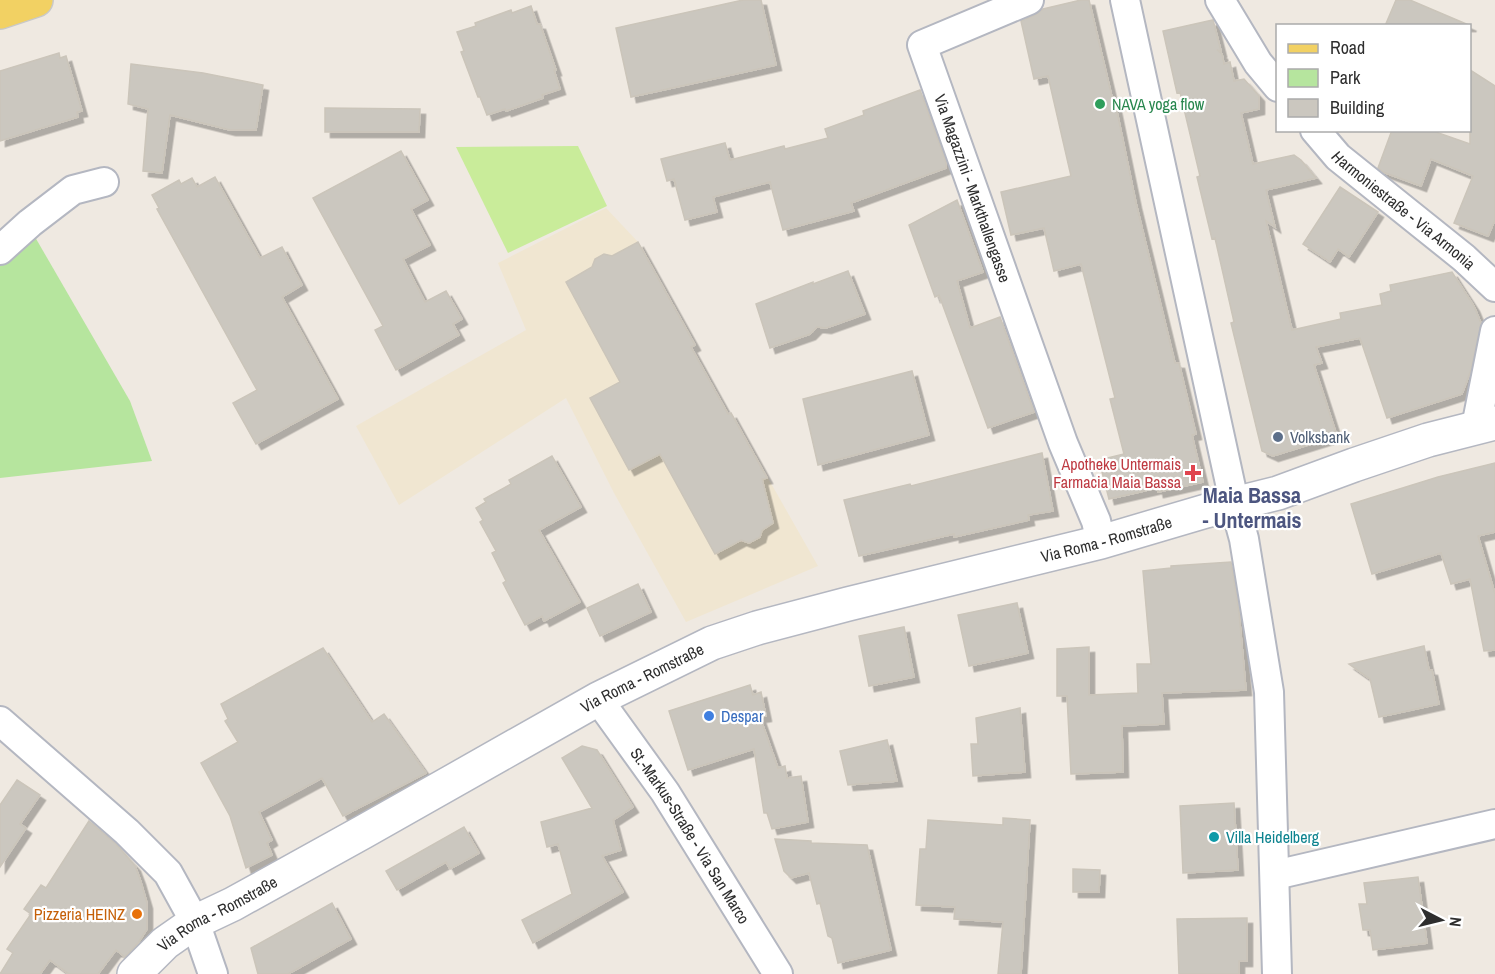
<svg xmlns="http://www.w3.org/2000/svg" width="1495" height="974" font-family="'Archivo Narrow',sans-serif">
	<style>
		.education { fill: #f0e6d1 }
		.green { fill: #b6e59e }
		.pitch { fill: #c9ec9a }
		.building { fill: #cbc7bf; stroke: #cbc5ba; stroke-width: 1.5; filter: url(#shadow) }
		.lines { fill: none; stroke-linecap: round; stroke-linejoin: round }
		.street-casing { stroke: #b4b7c1; stroke-width: 32 }
		.secondary-casing { stroke: #b4b7c1; stroke-width: 36 }
		.primary-casing { stroke: #c9c9c9; stroke-width: 36 }
		.street { stroke: #fff; stroke-width: 28 }
		.secondary { stroke: #fff; stroke-width: 33 }
		.primary { stroke: #f2d163; stroke-width: 33 }
		.leisure-dot { fill: #2e9e5b; stroke: #fff; stroke-width: 2 }
		.service-dot { fill: #5c6f8a; stroke: #fff; stroke-width: 2 }
		.health-dot { fill: #e0444e; stroke: #fff; stroke-width: 2 }
		.shop-dot { fill: #3f7fe0; stroke: #fff; stroke-width: 2 }
		.culture-dot { fill: #0f9aa8; stroke: #fff; stroke-width: 2 }
		.food-dot { fill: #e8710a; stroke: #fff; stroke-width: 2 }
		.labels { text-anchor: middle; dominant-baseline: central; stroke-width: 4.5; stroke-linejoin: round; paint-order: stroke }
		.leisure-label { font-size: 16px; fill: #27864d; stroke: #fff; text-anchor: start }
		.street-label { font-size: 16px; fill: #2e2e2e; stroke: #fff }
		.service-label { font-size: 16px; fill: #4e5e75; stroke: #fff; text-anchor: start }
		.health-label { font-size: 16px; fill: #be3a42; stroke: #fff; text-anchor: end }
		.shop-label { font-size: 16px; fill: #366cbe; stroke: #fff; text-anchor: start }
		.culture-label { font-size: 16px; fill: #0d838f; stroke: #fff; text-anchor: start }
		.food-label { font-size: 16px; fill: #c56008; stroke: #fff; text-anchor: end }
		.district-label { font-size: 22px; font-weight: bold; fill: #4d5680; stroke: #fff }
	</style>
	<defs>
		<filter id="shadow"><feDropShadow dx="5.5" dy="5.5" stdDeviation="0" flood-color="#0004"/></filter>
	</defs>
	<rect width="100%" height="100%" fill="#efe9e1"/>
	<path class="education" d="M606,208l32,34 57,103 -4,2 37,67 3,-1 87,153 -132,56 -72,-129 -48,-95 -167,107 -43,-79 170,-96 -28,-67z"/>
	<path class="green" d="M35,237l95,164 22,60 -152,17v-217z"/>
	<path class="pitch" d="M578,146l29,60 -99,47 -52,-106z"/>
	<path class="building" d="M743,0h18l15,65 -145,32 -15,-69z
		M1081,0h8l23,97h2l22,106 39,160h4l17,71 -4,1 11,47 -45,10 -1,-4 -48,11 -10,-39 25,-6 -14,-55 5,-1 -34,-134 -27,7 -10,-43 -33,7 -10,-43 70,-16 -23,-100 -14,3 -13,-58 14,-6 8,-6z
		M1396,0h14l61,26h-86z
		M531,6l6,18h3l16,46h-2l6,19 -18,6 1,3 -37,13 -1,-2 -18,6 -7,-18h-2l-17,-45 3,-1 -7,-19 19,-6 -1,-3 36,-13 1,3z
		M1213,20l8,31 -4,-1 5,4 2,10 6,-2 4,19 10,-2 15,17v13l-18,4 12,51 41,-9 7,5 15,18 -50,12 9,37 -9,-6 26,109 49,-11 -1,-6 42,-8 -2,-11 11,-3 -1,-6 62,-13 22,34 7,17 -10,47 -9,24 -75,24 -27,-80 -44,9 6,16 -8,2 23,71 -64,20 -11,-5 -31,-128 3,-1 -19,-84 -3,1 -15,-62 3,-1 -20,-84 -3,1 -14,-62z
		M59,53l1,5 6,-2 10,34 6,21 -5,1 1,5 -78,24v-70z
		M131,64l72,9 60,12 -7,45h-26l-60,-15 -8,58 -19,-2 5,-62 -20,-5z
		M1470,70l25,16v134l-7,16 -34,-13 19,-47 -42,-17 -10,27 -38,-14 -5,-4 14,-38h38l40,14z
		M920,90l26,72v6l-95,35 3,8 -71,19 -13,-48 -57,15 4,15 -32,8 -11,-41 -7,2 -6,-22 64,-16 5,17 54,-14 1,3 43,-11 -3,-9 39,-14 -1,-4z
		M325,108l95,1 -1,23h-94z
		M401,151l27,49 -17,9 19,36 -27,14 22,43 21,-11 16,28 -9,5 6,11 -63,35 -21,-40 8,-4 -70,-128z
		M215,177l45,81 22,-11 20,38 -20,12 56,102 -82,45 -23,-41 24,-13 -100,-181 2,-1 -7,-13 27,-15 2,4 11,-6 5,9z
		M1340,187l38,25 -29,45 -11,-8 -8,13 -27,-18z
		M957,200l26,72 -26,9 13,47 30,-11 34,95 -46,16 -49,-133 -4,2 -26,-72z
		M638,242l57,103 -4,2 37,67 3,-1 36,65 -5,1 11,44 -11,7 -2,7 -11,6 -8,-3 -26,14 -55,-100 -31,16 -39,-72 30,-16 -54,-100 26,-15 3,-8 9,-5 8,2z
		M848,271l17,43 -39,14 -9,-1 -7,7 -40,14 -14,-44 57,-22v2z
		M912,371l17,64 -111,30 -15,-66z
		M1042,453l11,58 -25,4 1,5 -75,17v-3l-95,22 -15,-56 66,-16 1,2z
		M552,456l29,51 -42,23 41,72 -36,19 -2,-5 -17,9 -22,-42 3,-2 -14,-28 4,-2 -16,-29 3,-2 -7,-12 10,-6 -2,-3 27,-15 -2,-4z
		M1495,463v69l-17,4 17,58v56l-11,1 -14,-72 -19,5 -10,-31 -69,21 -21,-70 87,-27z
		M1231,562l8,50 7,78 -84,3 2,31 -42,2 1,46 -52,2 -4,-78h-10v-47l32,-2v48l49,-2 -1,-29h14l-8,-93 28,-3v-2z
		M638,584l13,28 -51,24 -13,-28z
		M1017,603l11,50 -59,13 -11,-51z
		M904,627l10,50 -45,9 -10,-50z
		M1424,646l5,24h3l7,34 -60,13 -9,-38 -21,-15z
		M323,648l49,74 12,-8 42,59 -83,43 -21,-38 -63,34 13,28 -5,3 5,12 -26,13 -16,-52 -29,-53 37,-21 -13,-21 3,-2 -7,-15z
		M750,685l3,10 8,-3 5,24 -6,1 18,51 7,-2 2,12 14,-2 7,46 -36,7 -5,-16h-3l-10,-64 -66,21 -19,-59z
		M1020,708l5,64 -52,4 -2,-32h7l-2,-26z
		M887,740l10,41 -49,4 -8,-34z
		M582,746l15,4 36,57 -20,13 8,30 -19,6 21,36 -90,51 -11,-23 50,-26 -14,-50 -11,3 -6,-25 51,-14 -30,-50z
		M17,780l23,15 -20,29 6,4 -26,39v-62z
		M1234,803l4,67 -55,3 -3,-67z
		M1003,818l27,2 -9,154h-23l5,-52 -49,-3 1,-12 -39,-2 4,-56h6l2,-29 75,5z
		M89,821l27,23 19,22 5,13 7,24v26l-9,14 -13,14 -9,-7 -18,24h-29l-19,-14 -10,14h-40l13,-21 -6,-4 24,-35 -7,-5 17,-24 5,3z
		M464,827l15,26 -29,16 -4,-7 -49,28 -11,-19z
		M775,839l36,2v2l56,2 24,105 -53,13 -6,-25 -4,-2 -8,-33 -3,1 -8,-31 -18,5 -7,-7z
		M1073,869l27,1 -1,22h-26z
		M1418,877l9,66 -54,7 -3,-20h-7l-4,-26h8l-3,-21z
		M332,903l19,36 -63,35h-30l-7,-26z
		M1247,918v43h-8v13h-60l-2,-55z"/>
	<g class="lines">
		<g class="street-casing">
			<g id="street">
				<path id="s1" d="M1029,0l-107,45 141,398 33,78 5,21"/>
				<path d="M1125,0l110,506 9,33 25,153 8,282"/>
				<path d="M1220,0l38,63 20,24"/>
				<path id="s2" d="M1315,130l23,27 126,101 31,29"/>
				<path d="M0,250l30,-27 43,-33 31,-8"/>
				<path d="M1476,427l19,-96"/>
				<path id="s3" d="M598,699l67,93 113,182"/>
				<path d="M0,721l127,111 41,41 27,49 18,52"/>
				<path d="M1275,875l220,-51"/>
			</g>
		</g>
		<g class="secondary-casing">
			<g id="secondary">
				<path id="s4" d="M134,974l31,-31 30,-21 38,-18 130,-72 235,-133 114,-56 45,-15 91,-24 253,-62 105,-31 72,-18 76,-28 74,-25 67,-17"/>
			</g>
		</g>
		<g class="primary-casing">
			<path id="primary" d="M0,12l36,-12"/>
		</g>
		<use href="#street" class="street"/>
		<use href="#secondary" class="secondary"/>
		<use href="#primary" class="primary"/>
	</g>
	<circle class="leisure-dot" cx="1100" cy="104" r="6"/>
	<circle class="service-dot" cx="1278" cy="437" r="6"/>
	<path class="health-dot" d="M1190 464h6v6h6v6h-6v6h-6v-6h-6v-6h6z"/>
	<circle class="shop-dot" cx="709" cy="716" r="6"/>
	<circle class="culture-dot" cx="1214" cy="837" r="6"/>
	<circle class="food-dot" cx="137" cy="914" r="6"/>
	<g class="labels">
		<g class="leisure-label">
			<text x="1112" y="104">NAVA yoga flow</text>
		</g>
		<g class="street-label">
			<text stroke="none"><textPath href="#s1" startOffset="268">Via Magazzini - Markthallengasse</textPath></text>
			<text stroke="none"><textPath href="#s2" startOffset="120">Harmoniestraße - Via Armonia</textPath></text>
			<text stroke="none"><textPath href="#s4" startOffset="1076">Via Roma - Romstraße</textPath></text>
			<text stroke="none"><textPath href="#s4" startOffset="590">Via Roma - Romstraße</textPath></text>
			<text stroke="none"><textPath href="#s3" startOffset="165">St.-Markus-Straße - Via San Marco</textPath></text>
			<text stroke="none"><textPath href="#s4" startOffset="104">Via Roma - Romstraße</textPath></text>
		</g>
		<g class="service-label">
			<text x="1290" y="437">Volksbank</text>
		</g>
		<g class="health-label">
			<text x="1181" y="464">Apotheke Untermais<tspan x="1181" dy="18">Farmacia Maia Bassa</tspan></text>
		</g>
		<g class="shop-label">
			<text x="721" y="716">Despar</text>
		</g>
		<g class="culture-label">
			<text x="1226" y="837">Villa Heidelberg</text>
		</g>
		<g class="food-label">
			<text x="125" y="914">Pizzeria HEINZ</text>
		</g>
		<g class="district-label">
			<text x="1252" y="495">Maia Bassa<tspan x="1252" dy="25">- Untermais</tspan></text>
		</g>
	</g>
	<rect x="1276" y="24" width="195" height="108" fill="#ffffff" stroke="#ababab" stroke-width="1.5"/>
	<rect x="1288" y="44" width="30" height="9" fill="#f2d163" stroke="#ababab" stroke-width="1.5"/>
	<text x="1330" y="54" font-size="18" fill="#2e2e2e">Road</text>
	<rect x="1288" y="69" width="30" height="18" fill="#b6e59e" stroke="#ababab" stroke-width="1.5"/>
	<text x="1330" y="84" font-size="18" fill="#2e2e2e">Park</text>
	<rect x="1288" y="99" width="30" height="18" fill="#cbc7bf" stroke="#ababab" stroke-width="1.5"/>
	<text x="1330" y="114" font-size="18" fill="#2e2e2e">Building</text>
	<g transform="translate(1441 920) rotate(97)" stroke="#ffffff" stroke-width="4.5" paint-order="stroke">
	<path d="M0-4.5L10 22L0 15L-10 22Z" fill="#2e2e2e"/>
	<text y="-9" font-size="16" font-weight="bold" text-anchor="middle" fill="#2e2e2e">N</text>
	</g>
</svg>
